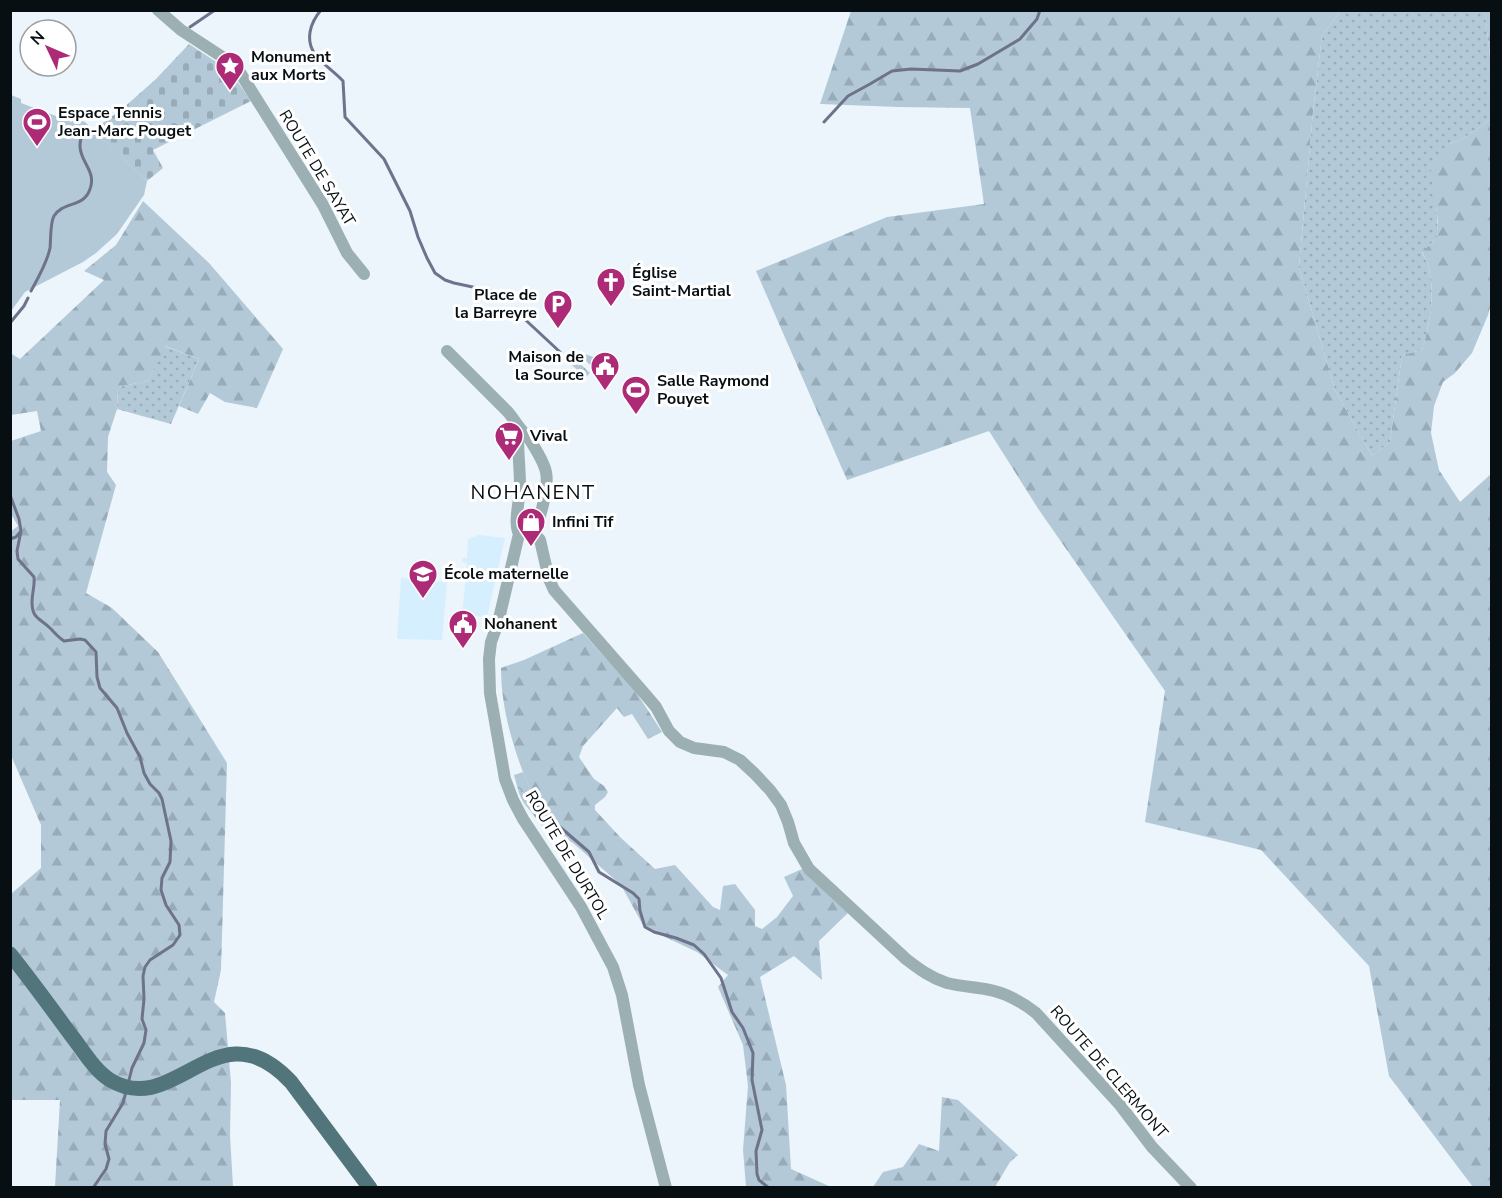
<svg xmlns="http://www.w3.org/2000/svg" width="1502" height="1198" font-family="'Nunito Sans',sans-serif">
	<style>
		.built { fill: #d5efff }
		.grass { fill: url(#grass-dots) }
		.forest { fill: url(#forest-firs) }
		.cemetery { fill: url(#cemetery-stones) }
		.park { fill: url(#park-crowns) }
		.pitch { fill: #b3c9d7 }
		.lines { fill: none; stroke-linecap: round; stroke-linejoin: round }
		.stream { stroke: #6e728b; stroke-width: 3 }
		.minor { stroke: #9cafb3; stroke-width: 12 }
		.major { stroke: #52757c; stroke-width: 15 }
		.labels { text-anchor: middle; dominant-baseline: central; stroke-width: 6; stroke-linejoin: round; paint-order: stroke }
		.poi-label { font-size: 16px; font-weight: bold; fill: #070f13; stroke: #fff; text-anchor: start }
		.street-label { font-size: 16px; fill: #070f13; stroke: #fff }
		.quarter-label { font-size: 20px; letter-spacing: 1.5px; fill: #070f13; stroke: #fff }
	</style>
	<defs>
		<pattern id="grass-dots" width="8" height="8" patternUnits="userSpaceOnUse" patternTransform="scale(1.5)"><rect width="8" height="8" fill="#b3c9d7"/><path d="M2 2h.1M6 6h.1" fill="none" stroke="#98abb8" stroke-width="1.8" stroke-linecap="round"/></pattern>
		<pattern id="forest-firs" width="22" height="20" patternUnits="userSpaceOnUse" patternTransform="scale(1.5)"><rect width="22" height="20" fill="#b3c9d7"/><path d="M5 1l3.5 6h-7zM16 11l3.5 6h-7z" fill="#98abb8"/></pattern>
		<pattern id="cemetery-stones" width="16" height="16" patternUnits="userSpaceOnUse" patternTransform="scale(1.5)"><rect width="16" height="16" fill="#b3c9d7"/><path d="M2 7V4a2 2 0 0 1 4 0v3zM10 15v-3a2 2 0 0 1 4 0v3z" fill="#98abb8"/></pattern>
		<pattern id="park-crowns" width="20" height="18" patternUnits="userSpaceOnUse" patternTransform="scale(1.5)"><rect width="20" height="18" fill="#b3c9d7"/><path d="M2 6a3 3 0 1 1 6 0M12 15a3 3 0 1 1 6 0" fill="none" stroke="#98abb8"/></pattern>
	</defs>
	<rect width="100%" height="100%" fill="#ebf5fb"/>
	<path class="built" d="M479,535l26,3 -18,79 -25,-2 5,-52 -5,-1v-4h5l1,-19z
		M401,578l46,4 -5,58 -45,-1z"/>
	<path class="grass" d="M1341,11h141l3,2 6,52v54l-27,19 -14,6 -14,59 2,29 -1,6 -15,14c2,5 6,11 7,17 6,27 1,55 -7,81l-20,5 -12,87 -18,14 -37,-66 -36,-123 14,-155 9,-77z
		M164,346l35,13 -28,65 -54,-15 1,-22 30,-6z
		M582,353l20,7 -8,8 -16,-14z
		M573,357l17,16 -4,4 -18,-15z"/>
	<path class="forest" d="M851,11h490l-19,24 -9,77 -14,155 36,123 37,66 18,-14 12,-87 20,-5c8,-25 13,-55 7,-81 -1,-6 -5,-12 -7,-18 4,-3 11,-8 14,-13 6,-9 -4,-54 -6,-66l20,-28 14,-6 27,-19v-5v190l-3,11 -16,38 -17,20 -12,9 -9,24 -3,27 8,37 21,32 31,-28v713h-18l-84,-111 -20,-110 -108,-116 -116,-28 20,-131 -126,-181 -50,-79 -142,49 -91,-209 131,-54 97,-13 -14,-96 -71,-1 -79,-3z
		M1482,11h9v54l-6,-51z
		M143,201l66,62 74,86 -26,59 -32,-6 -15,-9 -12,21 -19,-8 20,-47 -34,-13 -17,35 -30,6 -1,22 -9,28 -1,35 9,13 -30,108 26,15 46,44 69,111 -6,207 -7,32 11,11 6,70 -1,52 3,52h-178l5,-87h-49v-206l30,-26v-43l-31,-72v-221l8,-6 -7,-12v-73l30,-10 -4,-20 -26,4 -1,-62 10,6 84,-79 -20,-9 32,-26z
		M583,633l53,59 26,40 -14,7 -16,-25 -8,3 -7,-9 -34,38 -4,11 15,22 10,7 4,6 -3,5 -10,8v5l26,28 34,31 20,-4 38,42 7,3 3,-24 12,-2 20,26v16l7,3 15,-12 16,-21 -9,-19 18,-8 10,8 37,35 -30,29 3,39 -28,-24 -34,21 26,108 5,84 40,18h-85l-3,-37 5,-64 -5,-41 -25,-58 10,-12 -31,-23 -53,-25 -23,-42 -48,-42 -12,-7 -14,-4 -24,-30 7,-12c-16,-39 -29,-80 -29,-122l23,-8z
		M942,1097l16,3 60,55 -8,7 -15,25h-122l10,-15 20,-5 16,-23 20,7z"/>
	<path class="cemetery" d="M189,44l41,27 21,30 -98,49 10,18 -16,13 -54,-51 28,-20 35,-31z"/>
	<path class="park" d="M523,772l7,18 -7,12 -4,-9 -5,-18z"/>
	<path class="pitch" d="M11,95l10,4v4l51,19 1,-4 12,4 62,59 -3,14 -27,39 -21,19 -13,9 -58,30 -14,19z"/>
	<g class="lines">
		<path class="stream" d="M321,10c-11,13 -16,30 -6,44 7,10 20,18 28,27l2,36 39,42 26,52 8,26 9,21 8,15 10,7 9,3 61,13
			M190,27l25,-17
			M824,122l24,-26 22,-12 22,-13 19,-2 49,2 18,-7 42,-25 17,-20 3,-9
			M31,291c7,-13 16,-28 19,-43 1,-9 0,-25 4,-32 9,-15 30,-8 36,-27 7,-18 -11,-28 -10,-44 0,-4 2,-10 4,-14
			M517,312l43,40
			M10,323l14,-17 4,-8
			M10,495l9,24 2,12 -4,20 1,8 16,18c1,9 -2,16 -2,25 0,17 8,16 18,26 5,5 8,9 14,13l16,-2 5,1 11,12 1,25 3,11 17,20 10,25 13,24 4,16 6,11 9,9 3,6 9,42 -1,21 -8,16 -1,12 5,15 13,20 1,10 -7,10 -23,15 -5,7 -2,9 1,23 -2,20 4,11 -2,13 -12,25 -3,12
			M10,539l6,-2 5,-6
			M531,802l58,50 10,20 34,21 6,6 1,12 5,16 9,5 22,6 18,7 10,9 17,24 11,34 11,16 10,25 -1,27 10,50 -6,21 1,23 2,6 10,8
			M93,1188l13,-19 3,-10 -4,-15 1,-13 17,-28 3,-11"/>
		<path class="minor" d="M158,10l23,20 49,32 9,9 84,134 24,48 17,21
			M447,351l60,60c6,6 13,20 19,23 7,11 17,25 20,38 3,14 -6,55 -17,63
			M533,532l7,8 9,39 5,11 91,104 11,13 13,24 11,11 14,6 30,4 16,8 14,13 16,17 11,15 7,17 6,21 15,26 97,90c13,10 25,19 41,24 12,3 25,4 38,6 19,3 36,12 51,24l84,92 32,42 39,41
			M519,534l-21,89 -7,19 -2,17 1,34 15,86 8,21 10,19 58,88 32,60 9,28 17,90 27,103
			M519,534c-6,-12 1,-33 1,-48 0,-16 -2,-33 -2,-49l1,-4 3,-1"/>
		<path class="major" d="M10,954c21,26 41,54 61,81 12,15 23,35 39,45 66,40 107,-77 181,2l79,106"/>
	</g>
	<defs>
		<g id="sight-pin" transform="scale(1.5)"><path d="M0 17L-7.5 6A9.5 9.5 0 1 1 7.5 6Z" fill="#ad2b76" stroke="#fff"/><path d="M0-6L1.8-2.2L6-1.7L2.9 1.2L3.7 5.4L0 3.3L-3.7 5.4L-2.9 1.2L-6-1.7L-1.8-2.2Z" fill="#fff"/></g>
		<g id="stadium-pin" transform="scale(1.5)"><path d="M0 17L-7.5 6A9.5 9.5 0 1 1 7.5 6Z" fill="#ad2b76" stroke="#fff"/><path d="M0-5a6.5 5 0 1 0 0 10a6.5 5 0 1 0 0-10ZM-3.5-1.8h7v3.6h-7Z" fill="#fff"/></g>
		<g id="church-pin" transform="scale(1.5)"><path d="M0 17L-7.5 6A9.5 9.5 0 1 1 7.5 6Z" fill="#ad2b76" stroke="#fff"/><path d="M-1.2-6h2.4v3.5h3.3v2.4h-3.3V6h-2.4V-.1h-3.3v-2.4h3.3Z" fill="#fff"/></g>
		<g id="parking-pin" transform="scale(1.5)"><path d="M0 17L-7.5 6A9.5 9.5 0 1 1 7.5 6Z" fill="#ad2b76" stroke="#fff"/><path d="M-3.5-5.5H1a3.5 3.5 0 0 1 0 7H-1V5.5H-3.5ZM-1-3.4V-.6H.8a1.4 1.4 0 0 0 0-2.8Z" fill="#fff"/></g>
		<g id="civic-pin" transform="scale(1.5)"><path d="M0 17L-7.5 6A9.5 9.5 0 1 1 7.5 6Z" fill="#ad2b76" stroke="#fff"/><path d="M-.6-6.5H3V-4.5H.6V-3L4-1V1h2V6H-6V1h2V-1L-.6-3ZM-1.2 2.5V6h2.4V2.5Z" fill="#fff"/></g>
		<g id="supermarket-pin" transform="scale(1.5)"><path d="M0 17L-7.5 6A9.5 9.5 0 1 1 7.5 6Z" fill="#ad2b76" stroke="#fff"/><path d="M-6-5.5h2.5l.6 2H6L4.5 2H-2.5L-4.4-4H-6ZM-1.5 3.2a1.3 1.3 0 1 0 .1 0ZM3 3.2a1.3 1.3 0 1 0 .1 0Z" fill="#fff"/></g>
		<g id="shop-pin" transform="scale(1.5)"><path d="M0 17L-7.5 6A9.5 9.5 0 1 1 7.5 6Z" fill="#ad2b76" stroke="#fff"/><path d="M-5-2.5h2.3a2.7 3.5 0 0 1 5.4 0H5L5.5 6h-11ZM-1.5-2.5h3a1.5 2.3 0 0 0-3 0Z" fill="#fff"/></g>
		<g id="school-pin" transform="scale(1.5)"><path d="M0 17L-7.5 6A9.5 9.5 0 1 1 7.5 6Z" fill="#ad2b76" stroke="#fff"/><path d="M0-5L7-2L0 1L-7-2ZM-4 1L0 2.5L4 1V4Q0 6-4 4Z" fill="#fff"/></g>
	</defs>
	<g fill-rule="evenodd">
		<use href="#sight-pin" x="230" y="66"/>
		<use href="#stadium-pin" x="37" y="122"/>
		<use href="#church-pin" x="611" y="282"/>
		<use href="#parking-pin" x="558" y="304"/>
		<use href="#civic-pin" x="605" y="366"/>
		<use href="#stadium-pin" x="636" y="390"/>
		<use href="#supermarket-pin" x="509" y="436"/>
		<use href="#shop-pin" x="531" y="522"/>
		<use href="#school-pin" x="423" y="574"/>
		<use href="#civic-pin" x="463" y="624"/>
	</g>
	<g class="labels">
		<g class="poi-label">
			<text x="251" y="57">Monument<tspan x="251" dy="18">aux Morts</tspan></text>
			<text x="58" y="113">Espace Tennis<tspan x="58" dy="18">Jean-Marc Pouget</tspan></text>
			<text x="632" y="273">Église<tspan x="632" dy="18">Saint-Martial</tspan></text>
			<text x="537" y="295" text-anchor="end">Place de<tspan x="537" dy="18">la Barreyre</tspan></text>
			<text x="584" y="357" text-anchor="end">Maison de<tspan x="584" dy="18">la Source</tspan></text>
			<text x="657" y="381">Salle Raymond<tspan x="657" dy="18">Pouyet</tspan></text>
			<text x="530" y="436">Vival</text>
			<text x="552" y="522">Infini Tif</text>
			<text x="444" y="574">École maternelle</text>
			<text x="484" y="624">Nohanent</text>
		</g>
		<g class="street-label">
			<text transform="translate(317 168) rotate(59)">ROUTE DE SAYAT</text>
			<text transform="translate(567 855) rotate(59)">ROUTE DE DURTOL</text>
			<text transform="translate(1109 1072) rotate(49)">ROUTE DE CLERMONT</text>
		</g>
		<g class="quarter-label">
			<text x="533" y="492">NOHANENT</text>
		</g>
	</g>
	<rect width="1502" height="1198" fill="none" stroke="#070f13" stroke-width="24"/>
	<g transform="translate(48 48) rotate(314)"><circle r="28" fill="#ffffff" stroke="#9c9fa1" stroke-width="1.5"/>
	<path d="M0-4.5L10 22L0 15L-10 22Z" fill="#ad2b76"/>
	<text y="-9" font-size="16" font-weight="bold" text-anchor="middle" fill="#070f13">N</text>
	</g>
</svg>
